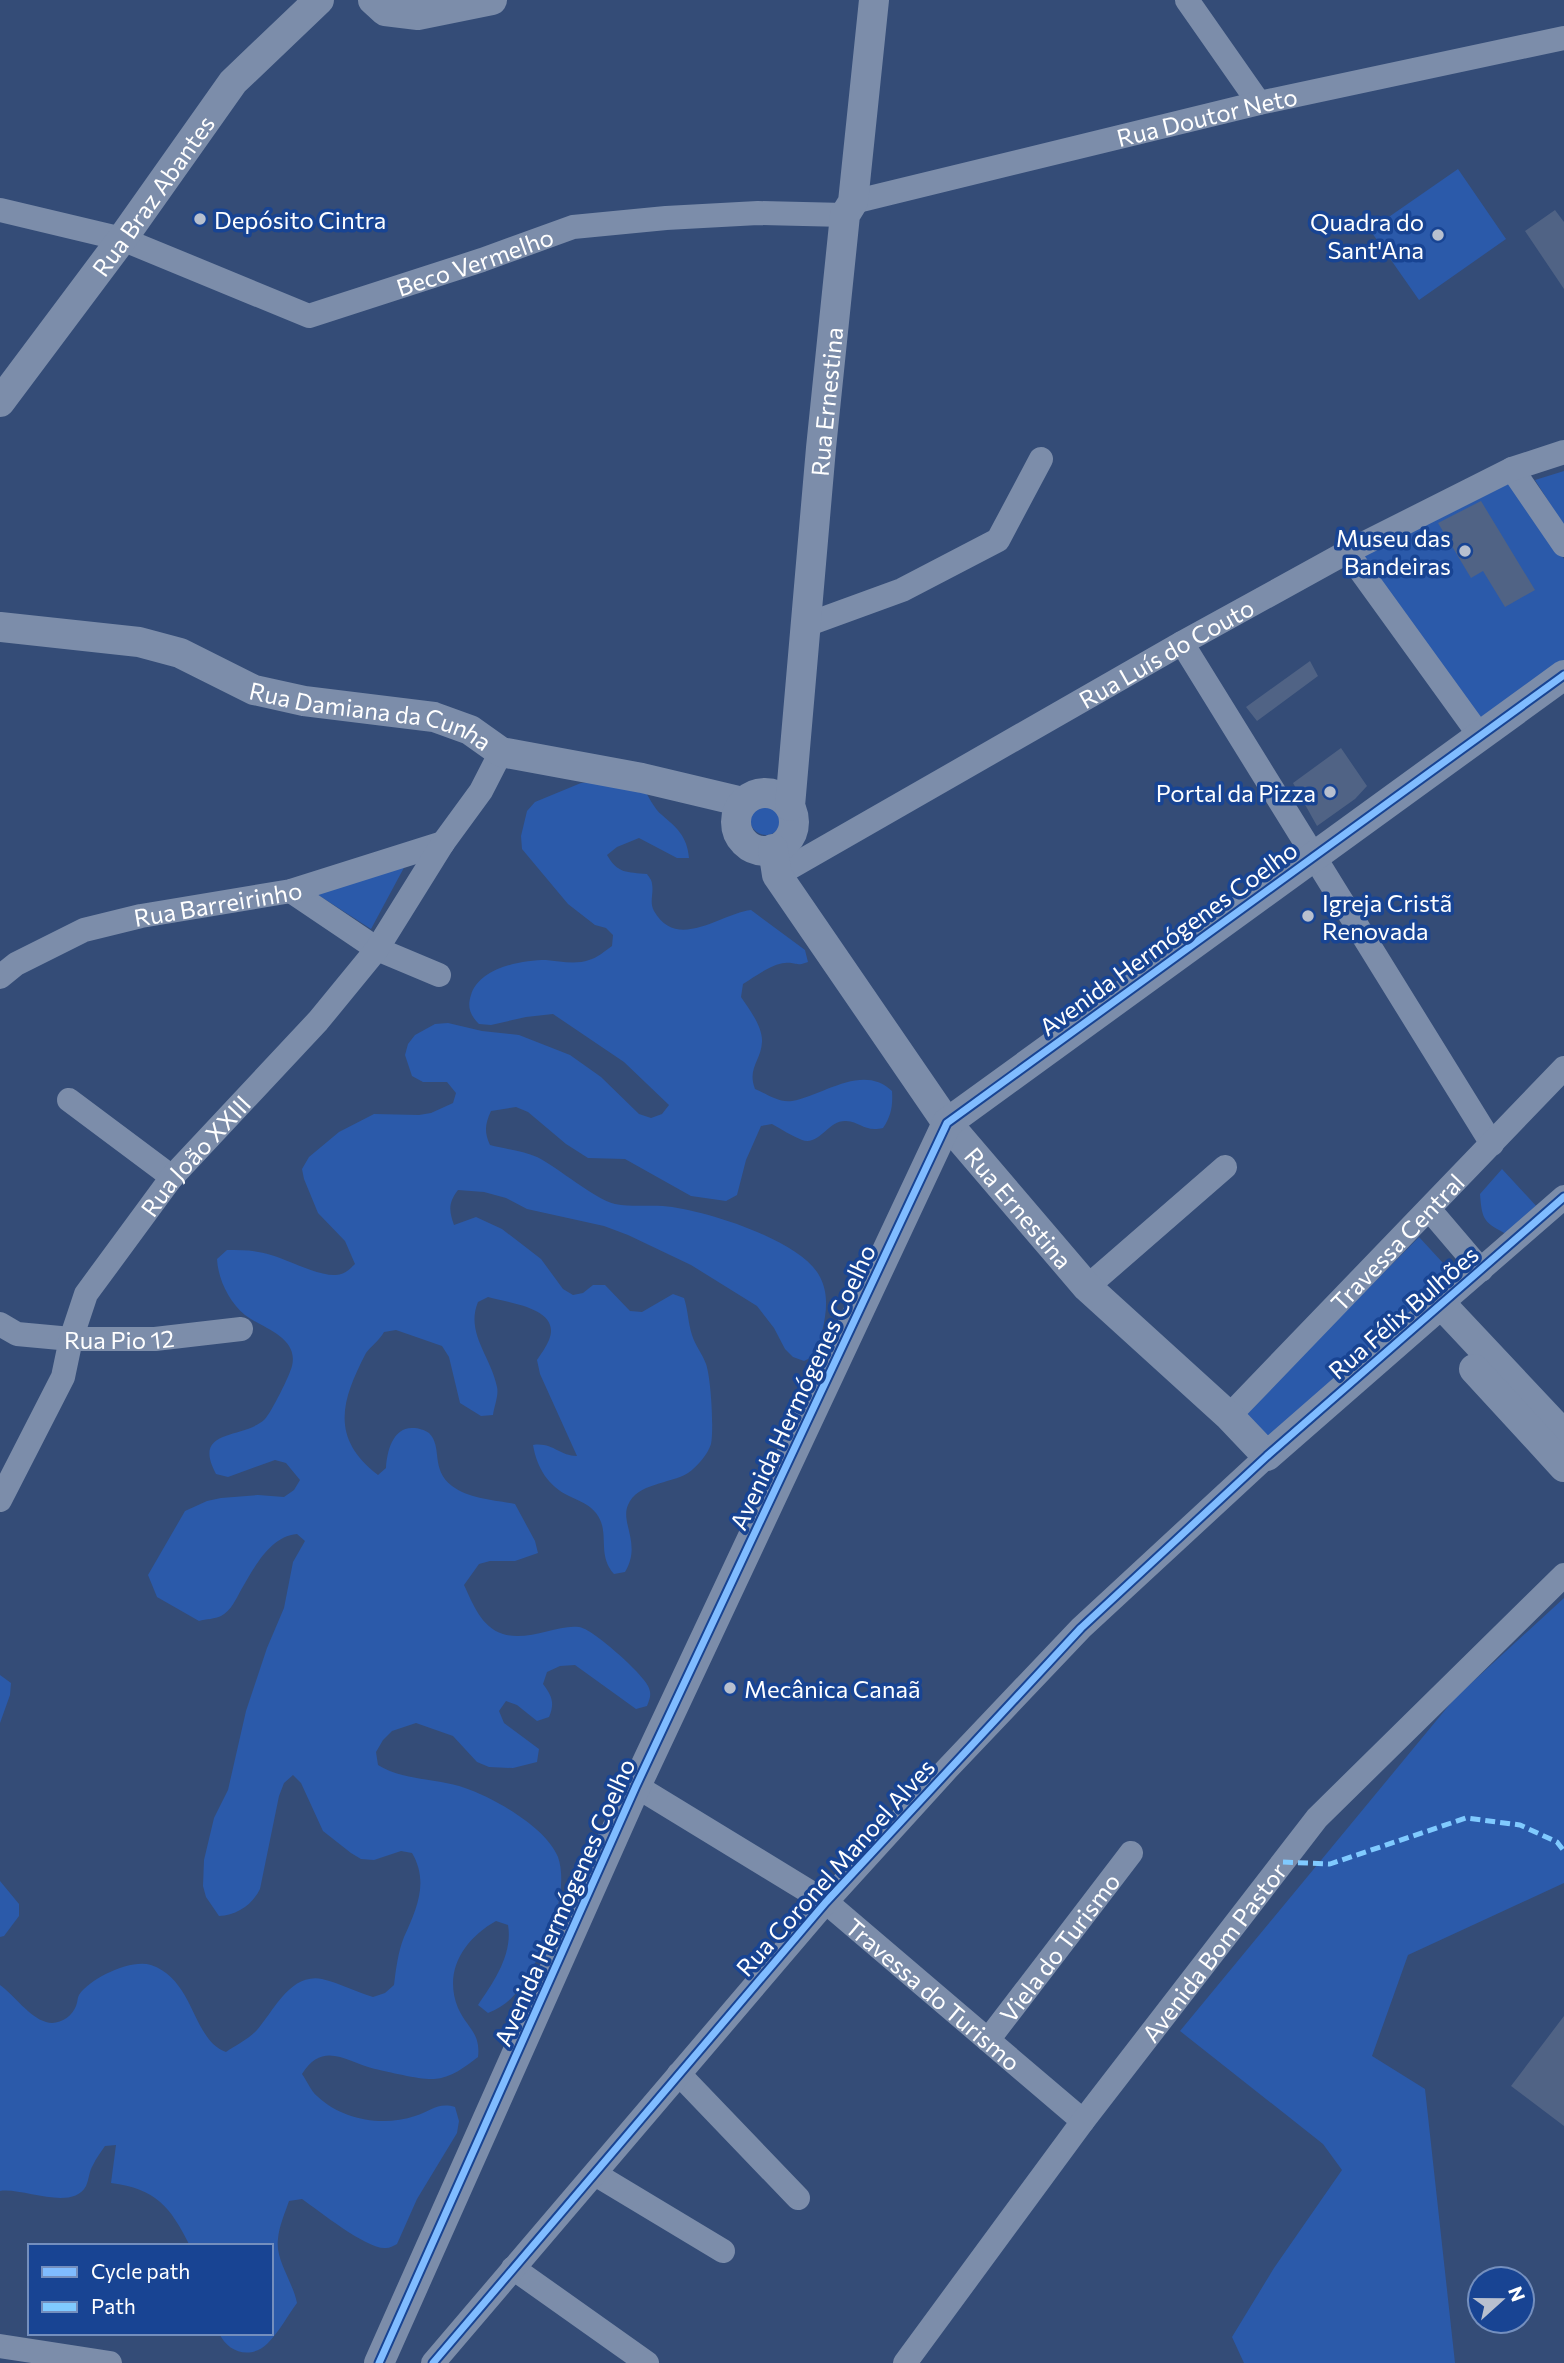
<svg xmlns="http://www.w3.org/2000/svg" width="1564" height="2363" font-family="Commissioner,sans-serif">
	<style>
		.green { fill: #2b5aaa }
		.building { fill: #506385 }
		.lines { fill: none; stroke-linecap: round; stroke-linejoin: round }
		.minor { stroke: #7c8daa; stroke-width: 24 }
		.tertiary { stroke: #7c8daa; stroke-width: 30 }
		.quiet { stroke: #80caff; stroke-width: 5; stroke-dasharray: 10 5; stroke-linecap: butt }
		.cycleway-casing { stroke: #184493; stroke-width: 11 }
		.cycleway { stroke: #80bcff; stroke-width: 7 }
		.poi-dot { fill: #b8c0cf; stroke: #184493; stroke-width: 2.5 }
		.labels { text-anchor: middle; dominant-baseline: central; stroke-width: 7; stroke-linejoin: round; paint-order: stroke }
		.street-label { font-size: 24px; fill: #fff; stroke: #184493 }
		.poi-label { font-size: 24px; fill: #fff; stroke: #184493; text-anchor: start }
	</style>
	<rect width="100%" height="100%" fill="#344c77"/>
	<path class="green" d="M1458,169l48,70 -87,61 -49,-70z
		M1564,471v55l-29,-46z
		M1510,479l54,80v102l-83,60 -120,-166z
		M618,781l24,5c6,9 12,23 20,29 15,13 25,21 27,43h-12l-38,-20 -22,9 -10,8c11,19 20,17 40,19 2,3 5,6 5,10 2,9 -3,18 2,27 23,41 68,2 97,-1l54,40 3,12c-13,5 -11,0 -23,1 -14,1 -30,14 -42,21l-2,13c8,12 22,30 21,45 -1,19 -15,26 -7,47 12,5 24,14 37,12 32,-6 71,-38 100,-10 1,15 -1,25 -9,37 -19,4 -22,-6 -37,-7 -18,-1 -26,25 -44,19 -10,-4 -21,-11 -30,-16l-11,2 -15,34 -9,35 -11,6 -35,-5 -66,-37 -37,-1 -22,-14 -38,-32 -12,-5 -25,4c-6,13 -7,21 -1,34 15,4 33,6 47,12 22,11 57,42 78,47 16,3 32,1 48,2 39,3 139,34 157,71 13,25 2,53 -4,78l-12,6 -11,-4 -8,-8 -11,-21 -17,-22 -66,-41 -63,-30 -24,-9 -77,-17 -21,-11 -22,-6 -26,-2c-10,13 -9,21 -4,35l22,-8 26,12 39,30 22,30 10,6 10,-2 10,-8h12l25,26 12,1 31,-18 11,4c4,12 4,25 8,37 3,10 10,18 14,29 5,14 8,65 5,80 -3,10 -14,23 -23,29 -18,11 -51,10 -60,32 -8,18 14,39 -3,67l-11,2c-18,-20 -3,-42 -18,-61 -7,-9 -17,-12 -27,-17 -21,-10 -32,-28 -36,-51 20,-3 26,11 44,11l-37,-82 -3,-14c4,-6 9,-13 12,-20 13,-32 -40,-37 -61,-43l-10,5c-13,31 14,56 19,85 2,8 -3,20 -4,28l-12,1 -21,-13 -11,-46 -7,-11 -46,-16 -12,2c-5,9 -13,14 -18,21 -25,48 -36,85 12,122l8,-7c1,-17 7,-41 27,-40 5,0 12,2 16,5 14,14 1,36 23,53 17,13 43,14 63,18l20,37 3,12 -23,8h-25l-11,3 -15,21c9,19 17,42 39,49 25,8 55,-10 76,-7 13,1 64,47 69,59 4,8 2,12 -1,20l-11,3 -61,-44 -15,1 -13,6 -4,12c9,12 12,19 6,33l-12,4 -20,-16 -11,-4 -7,10 5,12 35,26 -2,13 -24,6 -24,-1 -12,-5 -24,-26 -37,-13 -24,8 -9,9 -7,12 2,13c26,16 59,13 87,23 29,10 81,39 93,69 8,23 0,57 -10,78 -15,32 -25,64 -60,78l-10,-8c16,-23 35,-51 30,-80l-12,-4c-32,18 -53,50 -38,87 9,20 23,25 20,49 -13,10 -27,21 -44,22 -13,1 -45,-7 -59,-10 -28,-7 -52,-29 -73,5 5,7 9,17 15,22 25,24 66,31 98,20 16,-5 23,-14 40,-9l4,14 -2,12 -40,66 -20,45c-4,2 -7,4 -11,4 -18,2 -67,-37 -84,-49l-13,2c-4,12 -10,25 -11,38 -3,21 15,43 19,64 -9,12 -18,29 -29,40 -17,17 -40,10 -49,-10h52v-87h-81c-20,-40 -34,-57 -79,-63l5,-38 -11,1c-4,6 -9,12 -12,19 -4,6 -4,15 -7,21 -14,26 -64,1 -86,5v-206c14,10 29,32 46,37 12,4 26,-5 30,-16 2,-5 1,-7 3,-11 12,-17 51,-36 72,-30 44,15 41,75 75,87 10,-7 23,-13 31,-22 17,-19 33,-57 65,-51 17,4 35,13 51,18l12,-4 9,-8c2,-16 4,-33 10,-48 13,-29 25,-55 8,-84l-11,-2 -27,9 -13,-1 -10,-6 -28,-22 -22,-48 -8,-8 -9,8 -5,13 -19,93c-8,16 -23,26 -41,27l-13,-19 -3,-11 1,-26 10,-42 14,-28 18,-79 21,-63 17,-40 9,-46 12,-21 -8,-7c-27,2 -43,34 -56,56 -5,9 -10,21 -20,26 -6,3 -15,3 -22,5l-42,-24 -9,-22 37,-64 22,-10 14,-3 37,-3 26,2 10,-7 6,-10 -14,-17 -11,-3 -47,17 -12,-3c-25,-47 28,-34 49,-55 6,-6 25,-44 27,-53 7,-29 -30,-38 -47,-51 -16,-13 -27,-36 -28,-56l10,-9c15,0 29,0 44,5 18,5 46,21 65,20 8,0 14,-6 19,-11l-10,-23 -27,-28 -14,-34 -2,-10 7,-12 30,-25 35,-18 45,1 12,-2 22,-10 3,-10 -9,-11h-24l-11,-6 -7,-21 3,-11 7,-9 20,-11 13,-1 34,8 37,4 51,20 31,22 38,37 12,4 11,-4 7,-9 -45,-43 -71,-48 -27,3 -35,8 -12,-1c-9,-9 -12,-17 -8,-29 8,-27 50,-35 75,-35 13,1 29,5 43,0 8,-2 16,-9 23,-14l1,-11 -7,-7 -11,-3 -27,-21 -46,-55 -1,-13 6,-25 8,-9 46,-19z
		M750 819a16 16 0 1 1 32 0a16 16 0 1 1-32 0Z
		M407,862l-36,67 -59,-38z
		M1502,1169l37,40 -31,26c-24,-13 -26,-14 -28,-41z
		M1419,1237l36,39 -189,168 -25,-27z
		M1564,1598v285l-156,72 -36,101 53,33 30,274h-211l-12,-26 42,-69 68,-98 -19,-26 -143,-113 275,-333z
		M0,1675l11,8 -1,12 -10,28z
		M0,1881l19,23v12l-15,20 -4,1z"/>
	<path class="building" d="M1555,210l9,12v67l-39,-58z
		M1481,501l54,89 -30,17 -22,-36 -12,7 -33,-55z
		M1310,661l8,15 -61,45 -11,-14z
		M1341,748l26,38 -12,13 -38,27 -24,-43z
		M1564,2016v110l-53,-40z"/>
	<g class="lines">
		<g class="minor">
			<path d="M1187,0l72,103"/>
			<path id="s1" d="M853,202l406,-99 305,-65"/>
			<path id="s2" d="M0,210l122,29 187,77 173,-56 91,-33 93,-9 92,-5 87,2"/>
			<path d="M1512,469l52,76"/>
			<path d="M1347,552l133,184"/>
			<path d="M806,625l96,-35 96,-50 43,-81"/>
			<path d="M1182,643l310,501"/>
			<path id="s3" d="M777,875l405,-232 165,-91 165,-83 52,-17"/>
			<path d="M291,891l86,58 62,26"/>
			<path id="s4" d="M0,977l16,-13 68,-34 57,-14 150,-25 152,-48"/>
			<path d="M69,1100l103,77"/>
			<path d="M1429,1209l52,61"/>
			<path d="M1087,1287l138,-120"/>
			<path d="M1441,1304l123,-107"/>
			<path id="s5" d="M0,1324l17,10 54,5h84l86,-10"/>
			<path id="s6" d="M1229,1416l335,-348"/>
			<path id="s7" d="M0,1500l63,-123 8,-38 15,-45 86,-117 146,-156 59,-72 66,-106 38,-52 20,-39"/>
			<path id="s8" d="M636,1786l190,116 257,219"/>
			<path id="s9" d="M988,2040l143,-187"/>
			<path d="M679,2074l119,124"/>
			<path d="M595,2174l128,77"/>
			<path d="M513,2268l134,95"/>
			<path d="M0,2346l110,17"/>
			<path d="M433,2363l393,-461 121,-133 134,-141 186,-172"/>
			<path id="s10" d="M905,2363l178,-242 234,-303 247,-243"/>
		</g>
		<g class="tertiary">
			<path d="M373,0l12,11 33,4 74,-15"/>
			<path id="s11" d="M0,402l122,-163 111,-157 86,-82"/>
			<path id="s12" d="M0,627l139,15 41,11 74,37 50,11 130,16 36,13 31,22 141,26 101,24"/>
			<circle cx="765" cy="822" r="29"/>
			<path id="s13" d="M790,806l31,-358 24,-233 8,-13 21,-202"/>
			<path id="s14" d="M773,849l4,26 170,248 140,164 142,129 38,40 174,-152 123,131"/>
			<path d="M1474,1369l90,98"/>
			<path d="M379,2363l257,-577 311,-663 617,-448"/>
		</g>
		<path class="quiet" d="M1283,1862l47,2 136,-46 54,7 37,17 7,9"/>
		<g class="cycleway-casing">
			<path id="cycleway" d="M379,2363l257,-577 311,-663 617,-448
				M433,2363l393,-461 255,-274 186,-172 297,-259"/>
		</g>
		<use href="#cycleway" class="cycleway"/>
	</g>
	<g class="poi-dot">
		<circle cx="200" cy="219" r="7"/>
		<circle cx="1438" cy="235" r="7"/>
		<circle cx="1465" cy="551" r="7"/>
		<circle cx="1330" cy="792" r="7"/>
		<circle cx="1308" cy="916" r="7"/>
		<circle cx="730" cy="1688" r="7"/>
	</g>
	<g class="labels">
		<g class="street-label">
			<text stroke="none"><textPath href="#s1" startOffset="364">Rua Doutor Neto</textPath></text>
			<text stroke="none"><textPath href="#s11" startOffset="257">Rua Braz Abantes</textPath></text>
			<text stroke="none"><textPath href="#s2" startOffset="502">Beco Vermelho</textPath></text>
			<text stroke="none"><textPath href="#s13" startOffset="406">Rua Ernestina</textPath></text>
			<text stroke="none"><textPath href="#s3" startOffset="448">Rua Luís do Couto</textPath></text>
			<text stroke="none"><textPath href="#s12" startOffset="385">Rua Damiana da Cunha</textPath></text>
			<text stroke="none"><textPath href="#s4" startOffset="233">Rua Barreirinho</textPath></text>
			<text transform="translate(1168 938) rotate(-36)">Avenida Hermógenes Coelho</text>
			<text stroke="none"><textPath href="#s7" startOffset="401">Rua João XXIII</textPath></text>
			<text stroke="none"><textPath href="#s14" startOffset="438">Rua Ernestina</textPath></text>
			<text stroke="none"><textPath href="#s6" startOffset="242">Travessa Central</textPath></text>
			<text transform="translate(1403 1312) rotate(-41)">Rua Félix Bulhões</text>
			<text stroke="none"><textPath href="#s5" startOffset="122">Rua Pio 12</textPath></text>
			<text transform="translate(802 1387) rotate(-65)">Avenida Hermógenes Coelho</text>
			<text transform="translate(835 1867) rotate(-48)">Rua Coronel Manoel Alves</text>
			<text transform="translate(564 1902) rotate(-66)">Avenida Hermógenes Coelho</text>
			<text stroke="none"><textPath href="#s9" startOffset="117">Viela do Turismo</textPath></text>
			<text stroke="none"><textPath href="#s10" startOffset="514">Avenida Bom Pastor</textPath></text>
			<text stroke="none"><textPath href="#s8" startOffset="364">Travessa do Turismo</textPath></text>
		</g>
		<g class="poi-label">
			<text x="214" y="219">Depósito Cintra</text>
			<text x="1424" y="221" text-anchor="end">Quadra do<tspan x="1424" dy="28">Sant'Ana</tspan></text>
			<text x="1451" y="537" text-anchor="end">Museu das<tspan x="1451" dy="28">Bandeiras</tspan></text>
			<text x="1316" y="792" text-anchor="end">Portal da Pizza</text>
			<text x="1322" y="902">Igreja Cristã<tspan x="1322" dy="28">Renovada</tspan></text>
			<text x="744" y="1688">Mecânica Canaã</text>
		</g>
	</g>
	<rect x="28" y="2244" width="245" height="91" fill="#184493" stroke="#748fbe" stroke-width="2"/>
	<rect x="42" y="2267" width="35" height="10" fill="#80bcff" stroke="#748fbe" stroke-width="2"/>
	<text x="91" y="2279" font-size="21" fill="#ffffff">Cycle path</text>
	<rect x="42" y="2302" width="35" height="10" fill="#80caff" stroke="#748fbe" stroke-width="2"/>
	<text x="91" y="2314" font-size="21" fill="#ffffff">Path</text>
	<g transform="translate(1501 2300) rotate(69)"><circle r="33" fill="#184493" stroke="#748fbe" stroke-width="2"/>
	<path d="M0-5L12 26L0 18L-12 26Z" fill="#b8c0cf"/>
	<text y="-10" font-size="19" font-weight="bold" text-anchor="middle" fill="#ffffff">N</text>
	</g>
</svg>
